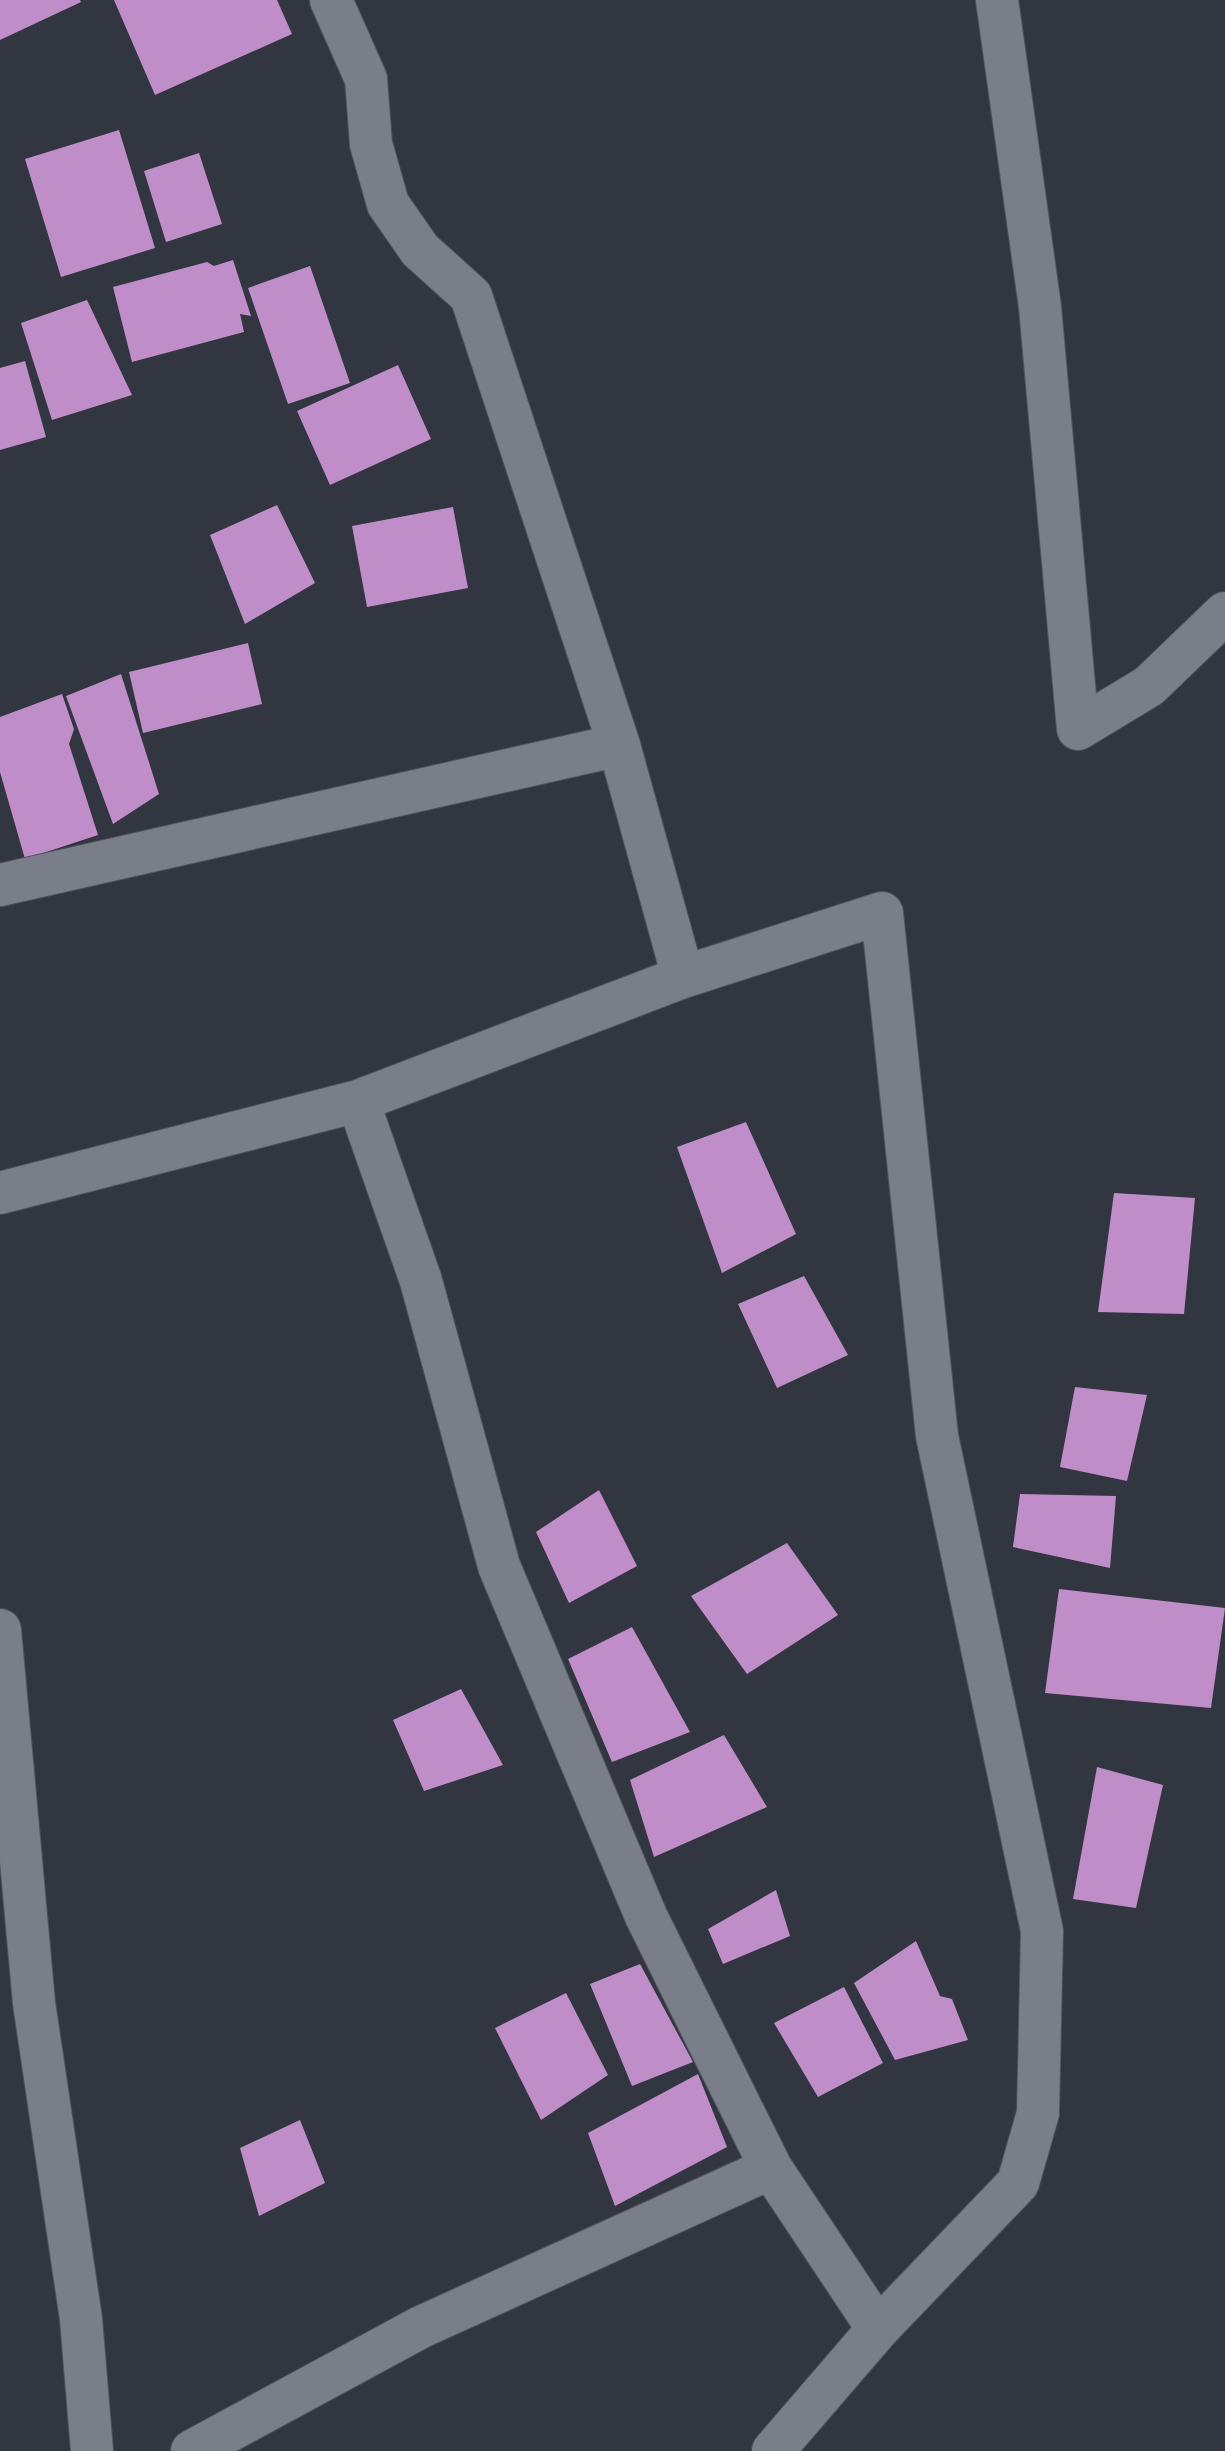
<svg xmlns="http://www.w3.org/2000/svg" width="1225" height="2451" font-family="Lato,sans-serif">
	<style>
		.building { fill: #bf8ec9 }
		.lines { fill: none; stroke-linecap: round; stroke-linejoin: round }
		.minor-casing { stroke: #50535b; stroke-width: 44 }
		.minor { stroke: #797e89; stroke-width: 42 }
	</style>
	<rect width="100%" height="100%" fill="#323640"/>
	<path class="building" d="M0,0h80l1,2 -81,38z
		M114,0h163l15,34 -137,61z
		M119,130l36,118 -94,29 -36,-118z
		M199,153l23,71 -56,18 -22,-71z
		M233,260l18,56 -11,-2 4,18 -112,30 -19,-75 94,-25 7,4z
		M310,266l40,117 -62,21 -40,-116z
		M87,300l45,95 -80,25 -31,-97z
		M25,361l21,76 -46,13v-82z
		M398,365l33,74 -101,46 -33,-74z
		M277,505l38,78 -70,41 -35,-89z
		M453,507l15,81 -101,19 -15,-81z
		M248,643l14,61 -119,29 -14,-61z
		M121,674l38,120 -46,30 -47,-128z
		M62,694l12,35 -5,15 29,91 -73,24 -25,-87v-55z
		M746,1122l50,112 -74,39 -45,-126z
		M1114,1193l81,5 -11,116 -86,-2z
		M804,1276l44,79 -71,33 -39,-84z
		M1075,1387l72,8 -20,86 -67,-14z
		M599,1490l38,76 -68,37 -33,-71z
		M1020,1494l96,2 -6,72 -97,-21z
		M787,1543l51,72 -91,59 -56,-78z
		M1059,1589l166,19 -14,100 -166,-15z
		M632,1627l58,105 -78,30 -44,-103z
		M461,1689l42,76 -79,26 -31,-71z
		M724,1735l43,72 -113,50 -24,-77z
		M1097,1767l66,18 -27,123 -63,-9z
		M776,1890l14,46 -67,28 -15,-35z
		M916,1941l24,55 12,3 16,41 -73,20 -41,-77z
		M640,1964l53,98 -61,24 -42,-102z
		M844,1987l39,76 -65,34 -44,-74z
		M566,1993l42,82 -67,45 -46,-92z
		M698,2074l29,73 -112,59 -27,-73z
		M300,2120l25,63 -66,33 -19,-68z"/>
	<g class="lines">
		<g class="minor-casing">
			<path id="minor" d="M331,0l35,79 5,65 17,60 32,46 51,46 148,449 64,232
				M997,0l43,307 38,422 71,-43 76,-73
				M0,885l619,-140
				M358,1101l63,180 78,285 147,350 125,252 107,161
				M0,1193l358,-92 325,-124 199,-64 55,523 105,495 -4,182 -20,70 -140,146 -105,122
				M0,1630l34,373 47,316 11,132
				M192,2451l229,-124 350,-159"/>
		</g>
		<use href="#minor" class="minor"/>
	</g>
</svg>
